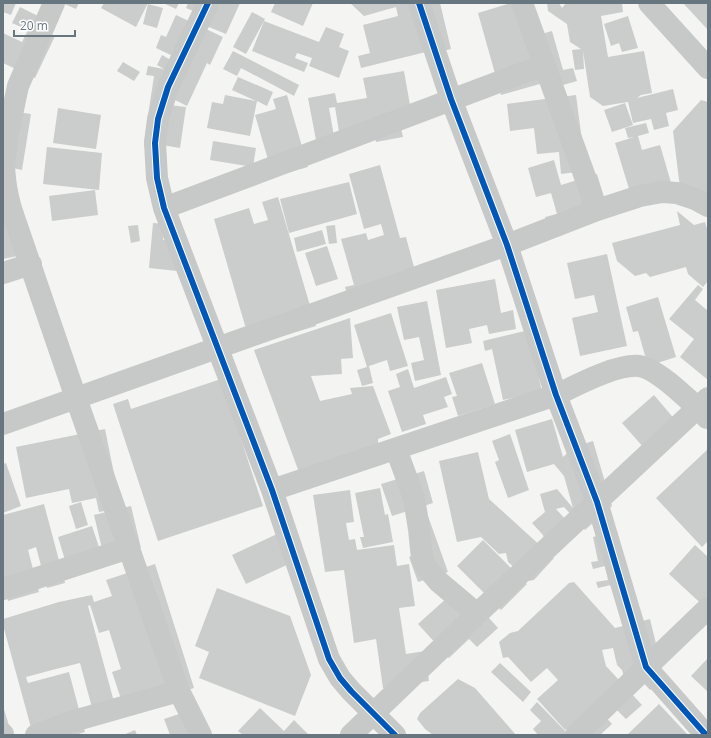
<svg xmlns="http://www.w3.org/2000/svg" width="711" height="738" font-family="'Open Sans',sans-serif">
	<style>
		.building { fill: #cbcccc }
		.lines { fill: none; stroke-linecap: round; stroke-linejoin: round }
		.minor { stroke: #c7c9c9; stroke-width: 22 }
		.cycleway-casing { stroke: #fff; stroke-width: 8 }
		.cycleway { stroke: #0057b8; stroke-width: 6 }
	</style>
	<rect width="100%" height="100%" fill="#f4f4f3"/>
	<path class="building" d="M3,3h13l-5,12 -8,-3z
		M62,3h17l-3,6z
		M104,3h44l-12,24 -35,-19z
		M163,3h16l-3,6z
		M188,3h52l-14,31 -27,-11 4,-8 -17,-7z
		M275,3h38l-10,23 -32,-14z
		M350,3h50v1l6,-1h34l11,46 -16,4 -1,-3 -73,18 -3,-12 12,-3 -7,-28 35,-9 -2,-9 -32,9z
		M511,3l16,35 25,-7 11,39 10,-2 4,13 -21,6 -2,-7 -53,15 -23,-82z
		M547,3h12l3,5 4,-5h56l1,9 -22,4 7,41 36,-6 8,42 -11,2 -4,3 36,-9 5,21 -12,3 3,13 -15,4 -3,-11 -18,4 -5,-21 -25,4 -13,-9 -7,-46 1,18 -9,1 -3,-20 9,-1 -11,-7 -3,-18 -19,-13z
		M683,3h25v27z
		M148,4l15,4 -6,20 -14,-4z
		M20,7l32,16 -5,9 8,4 -20,42 -32,-15v-15l1,-2 -1,-1v-12l19,9 6,-12 -16,-7z
		M252,12l13,7 -19,35 -13,-7z
		M176,15l47,22 -13,28 -3,-2 -20,43 -16,-8 8,-39 -23,-11 5,-13 5,2z
		M628,16l10,32 -16,4 -3,-9 -8,3 -7,-22z
		M264,21l55,21 7,-15 18,7 -5,13 10,4 -10,27 -30,-12 3,-8 -15,-5 -2,5 13,5 -4,9 -52,-21z
		M233,51l66,34 -5,11 -53,-28 -4,8 -14,-7z
		M162,55l12,7 -6,9 -4,-2 -3,17 8,19 17,2 -6,41 -36,-6 10,-66 -8,-1 2,-9 16,3 -7,-4z
		M123,62l17,10 -6,9 -17,-10z
		M404,71l9,51 -13,2 3,13 -27,5 -1,-5 -34,7 -6,-37 -6,1 8,45 -18,3 -11,-58 27,-5 2,10 30,-5 -4,-20z
		M238,77l35,15 -6,14 -10,-5 -7,35 -43,-8 5,-26 11,2 2,-9 31,6 -24,-11z
		M287,95l21,72 -45,13 6,-17 -14,-48 21,-6 -3,-10z
		M576,95l10,76 -25,3 -2,-22 -22,2 -3,-26 -24,3 -3,-27z
		M701,100l7,2v93l-27,1 -8,-65z
		M625,103l8,22 -21,7 -8,-22z
		M58,108l43,7 -5,34 -43,-6z
		M3,110l28,4 -9,56 -9,-2 19,85 -29,6z
		M646,123l3,10 -11,3 4,14 18,-5 14,48 -40,12 -19,-62 19,-6 -6,1 -3,-10z
		M213,141l43,7 -3,19 -43,-7z
		M47,147l55,6 -3,37 -56,-6z
		M554,160l7,25 36,-11 12,40 -59,20 -5,-17 12,-3 -6,-21 -15,4 -8,-29z
		M380,165l20,73 6,-1 12,45 -69,20 -4,-15 9,-2 -13,-46 25,-6 2,7 16,-5 -3,-11 -17,5 -15,-55z
		M349,182l8,32 -68,19 -9,-34z
		M95,190l3,25 -46,6 -3,-25z
		M278,197l38,129 -65,20 -37,-127 35,-11 5,16 14,-4 -6,-18z
		M677,211l17,14 11,-3 3,10v49l-5,6 -15,-13 -2,-7 -36,10 -4,-4 -11,3 -18,-15 -5,-18 68,-18z
		M153,223l12,1 -2,16 26,2 -3,30 -37,-4z
		M138,225l2,16 -9,2 -3,-17z
		M335,225l2,18 -8,1 -3,-18z
		M322,230l4,14 -29,8 -3,-14z
		M327,246l11,33 -22,7 -11,-33z
		M607,254l20,92 -47,10 -8,-38 26,-6 -4,-17 -19,4 -8,-36z
		M495,279l6,34 12,-3 3,19 -27,5 -2,-9 -18,4 3,14 -26,5 -10,-58z
		M698,285l5,4 -8,11 13,11v69l-28,-23 14,-18 -25,-20z
		M658,297l18,60 -28,9 -10,-35 -5,1 -7,-25z
		M427,301l14,74 -26,6 -4,-18 13,-3 -5,-23 -15,3 -7,-33z
		M391,313l17,53 -18,5 -3,-11 -18,6 4,17 -11,3 -5,-16 10,-3 -13,-42z
		M350,318l3,40 -12,1 1,15 -31,2 9,25 32,-7 -2,-6 23,-2 18,48 -13,5v11l-78,25 -46,-125z
		M529,330l13,62 -39,8 -11,-51 -7,2 -2,-10z
		M482,363l13,41 -37,12 -6,-19 5,-1 -8,-23z
		M408,369l6,19 32,-11 6,17 -8,3 4,10 -25,8 3,9 -24,8 -14,-41 12,-4 -4,-13z
		M221,379l42,127 -105,35 -45,-137 15,-5 3,10z
		M654,395l28,33 -31,28 -29,-33z
		M552,419l11,38 11,-10 19,-6 19,65 -27,24 -21,-23 -8,2 22,24 -32,13 -3,-11 -11,-12 13,-11 -5,-18 17,-5 16,19 -9,-32 -10,-12 -27,8 -12,-42z
		M105,429l16,79 -22,4 -3,-14 -24,5 -3,-14 -43,9 -10,-51z
		M510,434l19,56 -21,8 -13,-36 4,-2 -7,-19z
		M708,449v92l-6,6 -46,-49z
		M478,452l11,47 65,59 -20,22 -5,1 -21,-19 -2,-9 -7,1 -18,-17 -24,5 -18,-81z
		M6,463l15,43 -18,7v-49z
		M424,471l9,32 -41,13 -11,-32z
		M380,488l5,27 3,-1 5,28 -30,6 -3,-11h4l-9,-44z
		M350,490l4,32 -8,1 3,17 6,-1 2,11 37,-5 3,21 12,-2 6,42 -16,2 7,46 19,-3 4,30 -46,7 -7,-49 -22,4 -10,-73 -19,2 -12,-77z
		M81,502l7,23 -12,4 -7,-23z
		M44,504l21,79 -18,5 -11,-41 -8,3 11,42 -31,9 -5,-19v-67z
		M131,506l10,42 -37,9 -10,-42z
		M428,516l20,56 -30,10 -9,-25 18,-6 -11,-31z
		M92,526l12,36 -35,11 -11,-36z
		M617,531l11,50 -30,7 -2,-6 12,-2 -3,-14 -12,3 -2,-7 7,-1 -5,-24z
		M277,534l14,29 -45,21 -14,-29z
		M483,540l44,44 -26,26 -44,-44z
		M695,545l13,12v53l-39,-36z
		M155,564l39,124 -69,23 -13,-39 9,-3 -12,-39 -10,3 -9,-28 -2,1 29,107 -22,6 -15,-56 -28,7 -26,7 2,6 41,-11 16,60 -10,3h-42l-30,-110v-6l56,-17 33,-7 2,7 18,-6 -6,-16z
		M574,582l41,46 35,-9 14,58 -14,13 -12,-13 -13,3 -3,-10 -5,-5 -4,-17 -11,2 4,16 36,39 -16,14 -9,-9 -15,3 10,11 -12,11h-25l-6,-7 -4,2 -28,-31 21,-19 -11,-12 -16,14 -23,-25 -5,1 -4,-16 11,-9 8,-2 51,-48z
		M217,588l73,28 21,59 -16,41 -96,-38 10,-26 -14,-6z
		M448,597l24,2 26,29 -21,19 -8,-8 -20,19 -31,-34z
		M708,658v34l-17,-16z
		M500,663l31,29 -8,10 -32,-30z
		M458,679l17,9 41,47h-83l-8,-6 -8,-10 3,-6z
		M537,702l32,33h-31l-5,-6 8,-8 -11,-11z
		M659,704l29,31h-61z
		M3,706l9,29h-9z
		M260,708l24,23 10,-11 15,15h-66l-5,-4z
		M194,709l8,26h-32l-6,-16z
		M135,730l2,5h-14z"/>
	<g class="lines">
		<path class="minor" d="M54,3l-36,83 -11,52 -3,30 3,29 69,201 103,293 22,44
			M208,3l-40,84 -10,32 -3,24 2,35 7,30 108,282 57,169 11,19 11,13 44,44
			M419,3l32,96 56,146 49,150 41,107 49,165 60,68
			M522,3l75,207
			M649,3l59,65
			M164,208l380,-143
			M3,273l28,-9
			M3,424l504,-179 90,-35 43,-14 22,-4 15,1 18,6 13,7
			M396,449l18,49 5,31 3,30 4,8 13,15 38,32
			M272,490l284,-95c21,-10 60,-31 83,-29 18,2 55,38 68,52
			M3,589l126,-41
			M3,734v1
			M36,735l34,-13 109,-31
			M351,735l126,-121 231,-216
			M576,735l132,-127"/>
		<g class="cycleway-casing">
			<path id="cycleway" d="M208,3l-40,84 -10,32 -3,24 2,35 7,30 108,282 57,169 11,19 11,13 44,44
				M419,3l32,96 56,146 49,150 41,107 49,165 60,68"/>
		</g>
		<use href="#cycleway" class="cycleway"/>
	</g>
	<rect width="711" height="738" fill="none" stroke="#687680" stroke-width="8"/>
	<path d="M14 30v6h61v-6" fill="none" stroke="#687680" stroke-width="2"/>
	<text x="20" y="30" font-size="12" fill="#687680" stroke="#ffffff" stroke-width="3" paint-order="stroke">20 m</text>
</svg>
